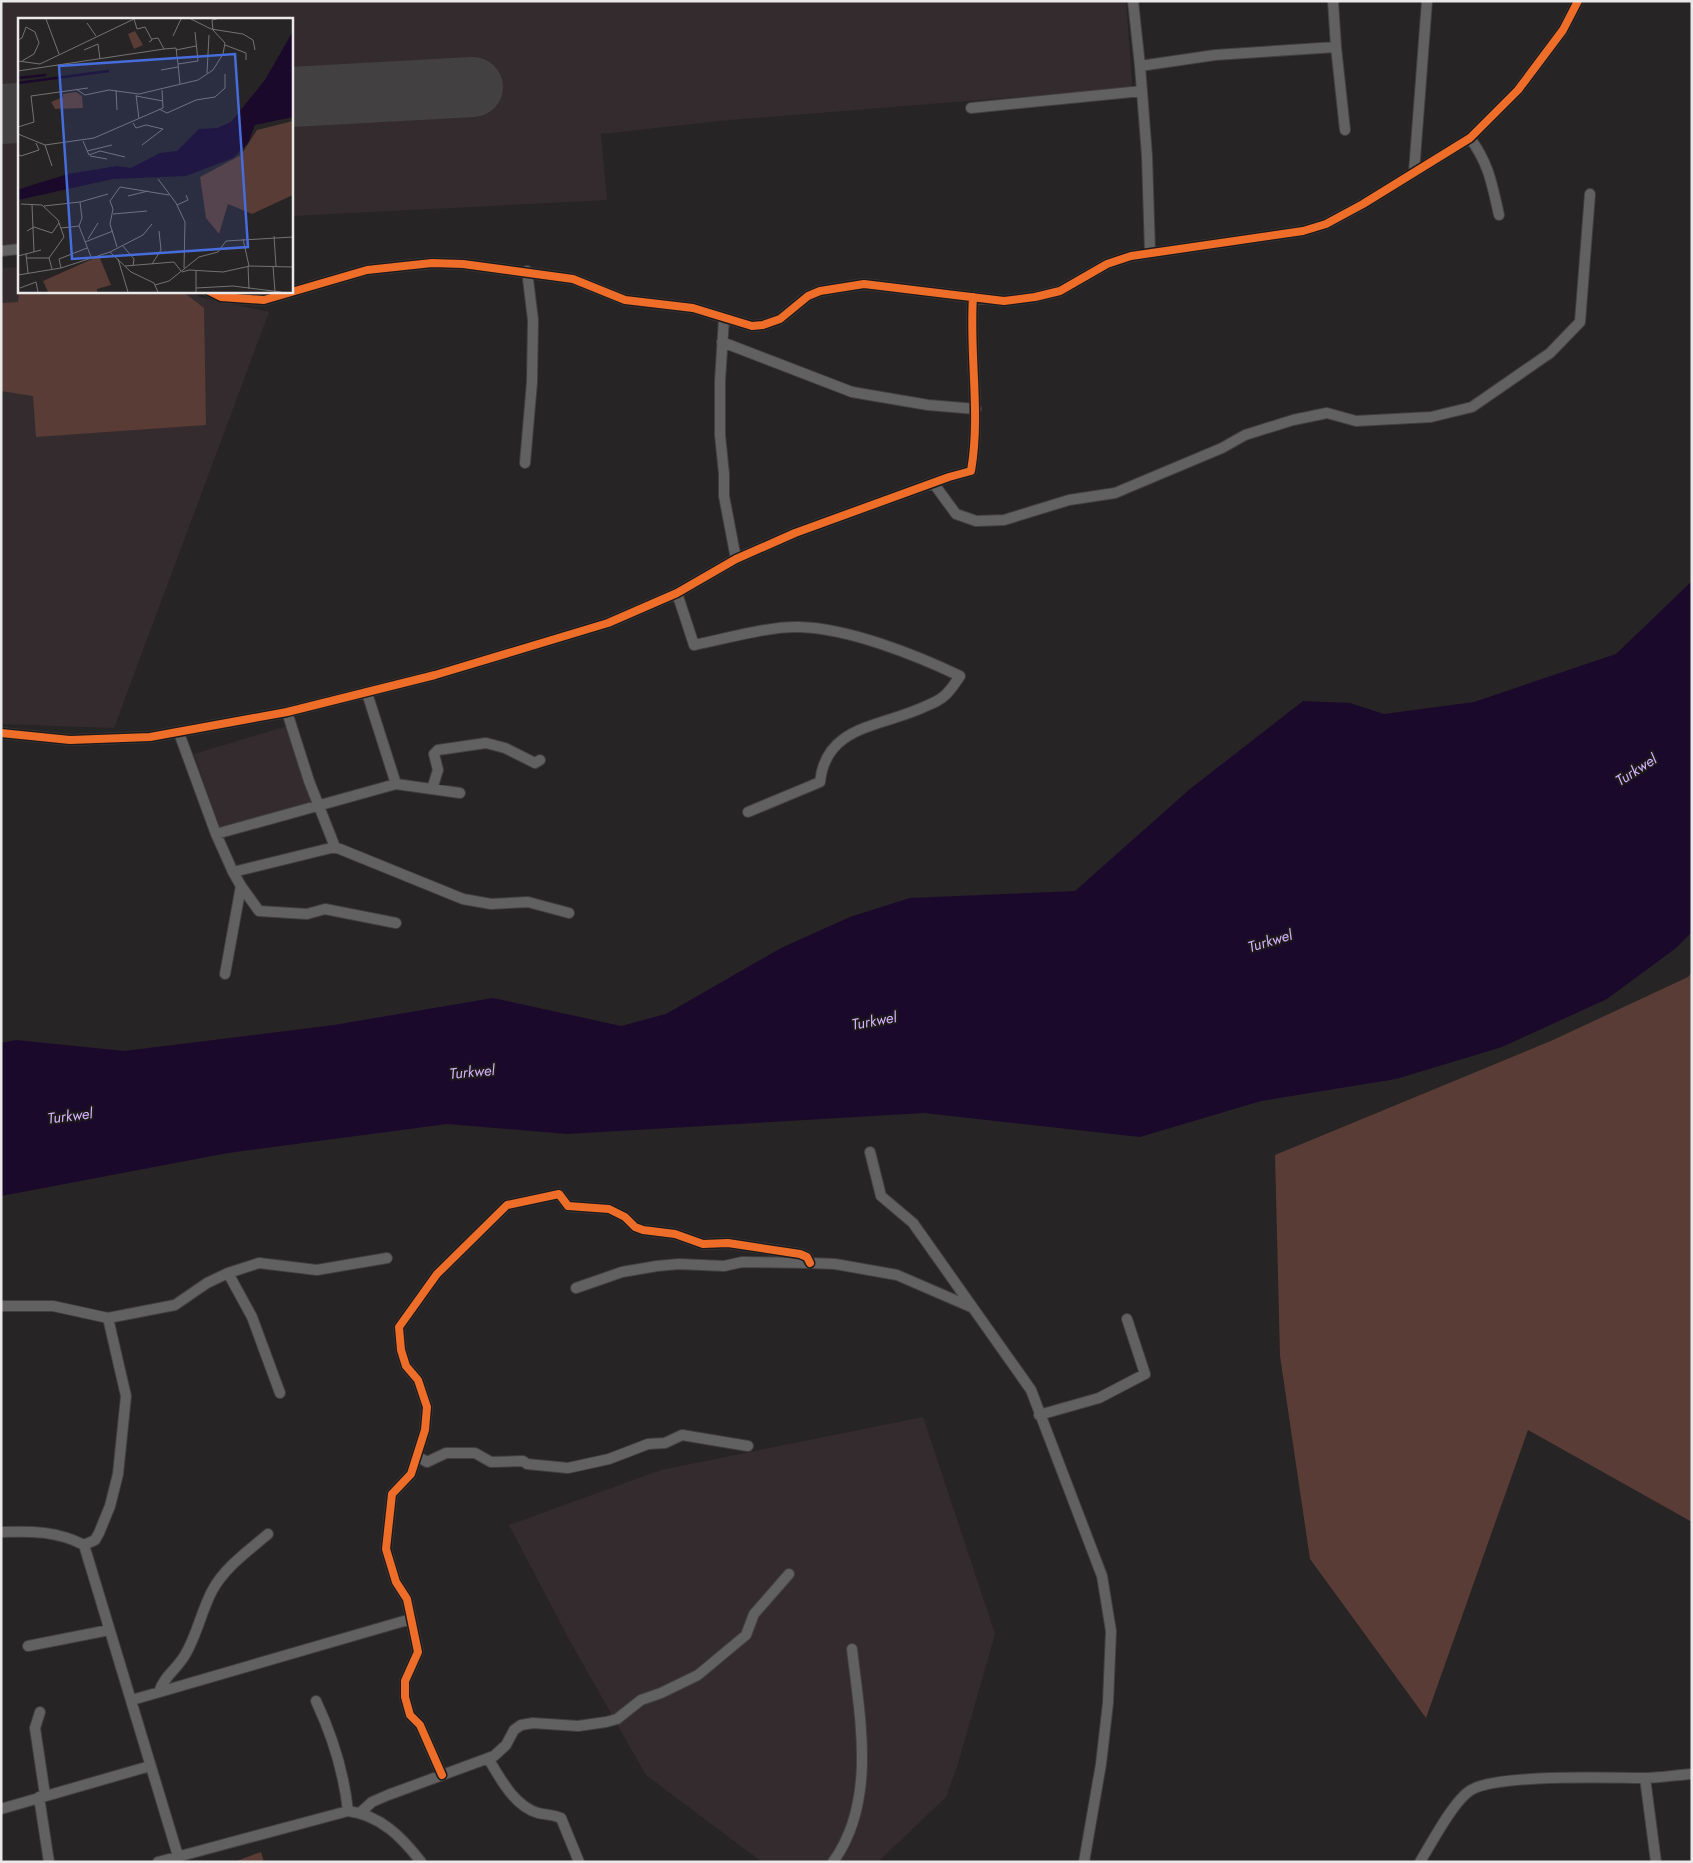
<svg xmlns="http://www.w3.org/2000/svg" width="1693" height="1863" font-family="Jost,sans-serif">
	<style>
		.built { fill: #342b2e }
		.green { fill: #593c35 }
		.water { fill: #1b092b }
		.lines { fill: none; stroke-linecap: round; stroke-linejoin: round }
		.runway { stroke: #424040; stroke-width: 60 }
		.minor-casing { stroke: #423f40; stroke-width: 12 }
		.minor { stroke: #626161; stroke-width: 10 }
		.cycleway-casing { stroke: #1d191b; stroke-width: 11 }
		.cycleway { stroke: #ee6e29; stroke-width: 8 }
		.labels { text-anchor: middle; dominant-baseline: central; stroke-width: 4; stroke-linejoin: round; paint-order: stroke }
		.water-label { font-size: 15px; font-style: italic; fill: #d3b2fa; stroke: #1d191b }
		.inset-river { fill: none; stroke: #1b092b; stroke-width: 2.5 }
		.inset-road { fill: none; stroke: #757273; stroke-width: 1 }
		.view { fill: #466ddb; fill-opacity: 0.15; stroke: #466ddb; stroke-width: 2.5 }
		.inset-edge { fill: none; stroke: #ebe8e9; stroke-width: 2.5 }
	</style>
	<rect width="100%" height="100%" fill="#262425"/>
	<path class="built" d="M1,1h1125l6,81 -1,6 -413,33 -117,13 6,66 -316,16v-197h-272v225l-18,5z
		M19,267v24h173l8,6 69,15 -155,416 -113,-4v-456z
		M287,726l29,78 -95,27 -27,-77z
		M923,1417l72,217 -38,133 -11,30 -68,65h-116l-116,-87 -75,-132 -62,-118 152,-55z"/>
	<path class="green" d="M19,291h163l22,17 2,117 -170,12 -3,-41 -32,-5v-88l17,-1z
		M1692,972v550l-164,-92 -102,288 -116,-159 -30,-203 -5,-201 278,-115 135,-63z
		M261,1852l3,10h-30z"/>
	<path class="water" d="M1692,581v351l-16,16 -69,51 -105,48 -106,32 -135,22 -121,36 -216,-24 -357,21 -120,-10 -219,29 -227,43v-153l15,-3 108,11 210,-26 159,-27 128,28 45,-12 115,-66 69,-31 60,-19 165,-7 115,-102 113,-88 47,2 34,11 90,-12 142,-48z"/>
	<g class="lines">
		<path class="runway" d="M291,97l182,-10
			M1,114l18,-1"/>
		<g class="minor-casing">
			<path id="minor" d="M1133,1l7,65
				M1336,47l9,83
				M971,108l171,-17
				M1470,138c19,26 22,46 29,77
				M1414,172l13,-171
				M1,251l18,-2
				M1150,252l-3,-96 -7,-90 75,-11 121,-8 -3,-46
				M209,291l12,6 43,3 103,-30 65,-7 31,1 110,15 52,21 68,8 59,18 11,-1 17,-6 28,-23 12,-5 44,-7 140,17 31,-4 25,-6 47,-27 24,-8 172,-25 23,-7 37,-20 107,-66 48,-48 45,-60 15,-29
				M724,318l-4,63v54l4,39v22l12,63
				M722,342l130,50 76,13 48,4
				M525,463l7,-81 1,-62 -6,-49
				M934,484l22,30 20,7 28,-1 65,-20 46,-7 107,-45 23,-13 48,-15 34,-7 29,8 75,-4 41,-10 78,-54 30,-31 10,-128
				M677,593l17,52c31,-6 75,-19 105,-18 49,1 117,28 161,49 -5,7 -10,16 -17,21 -5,4 -12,7 -17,9 -43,21 -100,18 -106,76l-72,30
				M367,693l29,91
				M287,712l22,69 26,66
				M1,733l69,7 80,-3 137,-25 148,-37 173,-52 69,-30 59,-34 59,-26 154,-56 22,-6c10,-58 -2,-116 2,-174
				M179,733l37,101 17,38 102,-25 128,52 28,5 37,-2 41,11
				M432,789l6,-19 -4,-16 4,-4 48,-7 19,5 30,15 5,-3
				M216,834l180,-50 64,9
				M241,886l18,25 48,3 18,-5 71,14
				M225,974l16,-88 -8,-14
				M870,1152l11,44 32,27 118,167 71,186 9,55 -3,72 -7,61 -17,98
				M228,1273l24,44 28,76
				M576,1288l46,-16 35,-6 22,-2 45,2 18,-4 68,1 25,1 62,11 74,32
				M1,1306h52l55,12 18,78 -8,78 -8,32 -11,27 -4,7 -11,5
				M108,1318l67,-13 32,-22 21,-10 31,-10 58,7 70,-12
				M1039,1415l60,-17 46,-24 -18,-55
				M417,1456l10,6 19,-9h29l16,9 32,-1 4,3 41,4 41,-9 39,-15 17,-1 17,-8 66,11
				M1,1532c31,-1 56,-1 83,13l94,311
				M28,1646l81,-16
				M159,1692c5,-16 18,-23 26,-37 12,-20 16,-43 27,-64 12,-23 36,-40 56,-57
				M132,1700l279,-81
				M316,1701c16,34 28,73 32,110
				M40,1712l-5,16 10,67
				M488,1758c12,20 26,48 50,55 9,2 13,1 23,5l18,44
				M442,1775l-22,-50 -10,-10 -5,-18v-16l13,-29 -11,-53 -11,-17 -10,-33 6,-55 19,-20 14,-44 2,-23 -9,-27 -12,-14 -5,-16 -2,-23 38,-53 70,-69 52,-11 9,12 41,3 16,8 10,10 8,3 32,4 28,10 25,-1 72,11 7,3 3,6
				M1645,1778l11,84
				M39,1797l10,65
				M1,1809l149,-43
				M361,1812l11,-10 16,-7 106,-39 12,-11 8,-15 7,-5 12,-2 45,3 28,-4 11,-3 24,-19 20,-7 37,-18 48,-40 8,-21 35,-40
				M158,1862l190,-51c32,4 54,26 73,51
				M833,1862c44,-61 27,-143 19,-213
				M1420,1862c11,-18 34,-62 51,-72 26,-16 136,-12 171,-12 17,0 33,-3 50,-4"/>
		</g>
		<use href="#minor" class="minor"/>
		<g class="cycleway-casing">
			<path id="cycleway" d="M209,291l12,6 43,3 103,-30 65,-7 31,1 110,15 52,21 68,8 59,18 11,-1 17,-6 28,-23 12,-5 44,-7 140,17 31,-4 25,-6 47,-27 24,-8 172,-25 23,-7 37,-20 107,-66 48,-48 45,-60 15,-29
				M1,733l69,7 80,-3 137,-25 148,-37 173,-52 69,-30 59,-34 59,-26 154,-56 22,-6c10,-58 -2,-116 2,-174
				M442,1775l-22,-50 -10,-10 -5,-18v-16l13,-29 -11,-53 -11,-17 -10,-33 6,-55 19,-20 14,-44 2,-23 -9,-27 -12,-14 -5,-16 -2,-23 38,-53 70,-69 52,-11 9,12 41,3 16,8 10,10 8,3 32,4 28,10 25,-1 72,11 7,3 3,6"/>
		</g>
		<use href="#cycleway" class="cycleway"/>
	</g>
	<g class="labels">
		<g class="water-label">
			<text transform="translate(1636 770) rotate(-33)">Turkwel</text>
			<text transform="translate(1270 941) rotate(-17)">Turkwel</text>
			<text transform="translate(874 1021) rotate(-10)">Turkwel</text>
			<text transform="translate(472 1072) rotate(-5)">Turkwel</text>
			<text transform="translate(70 1116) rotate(-7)">Turkwel</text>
		</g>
	</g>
	<g transform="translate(18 18)">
		<rect width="275" height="275" fill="#262425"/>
		<path d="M117,13l8,14 -9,4 -6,-15zM58,74l6,4 1,12 -28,1 -4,-7 12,-5v-3zM275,103v74l-41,19 -24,-10 -9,30 -13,-16 -6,-41 41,-22 16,-25zM81,238l12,29 -14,4v3h-49l-5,-11z" fill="#593c35"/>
		<path d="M275,13v86l-38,8 -7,18 -15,15 -47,18 -73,3 -95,21v-10l8,-3 42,-13 49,-8 14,2 29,-15 17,-2 22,-22 18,-1 14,-6 34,-42z" fill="#1b092b"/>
		<path class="inset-river" d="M0,60l28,-3M0,65l91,-12"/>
		<path class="inset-road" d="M28,1l13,35M116,1l3,10 8,-2 7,13 -3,2M173,1l20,10 32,5 10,6 2,10M69,5l9,13M155,18l8,-17M134,21l6,-1 6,11 12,-1 2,16M0,22l4,-2 4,-11 9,5 4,11 -5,11 -12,7M207,27l21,8v7M66,32l14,-6 2,15M158,32l20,-4M0,43l22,3 94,-45M143,52l17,-3M0,53l146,-22M189,55l2,-38M162,66l-2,-20 20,-3 -3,-29M58,71l9,6 24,-5 30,4 59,-14 15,-10 10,-16 2,-11 -12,-13 -1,-10 5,-1M98,72l1,20M118,77l3,24M118,78l27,5M141,91l8,4 29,-13 19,-3 10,-9v-14M115,105l3,5 10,-3 17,4 -21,16M0,109l16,-5 -3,-26 57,-8M0,116l27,11 49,-7 69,-30 -1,-18M65,123l6,14 11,-4 25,6M27,127l7,21M69,133l25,-6M0,136l3,2 18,-6 -3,-7M72,138l17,3M140,161l18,24 9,19 -1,46M110,178l20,-5M62,184l28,-8M3,186l21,1 16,15 6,17 -15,21 3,11M14,187l2,47M159,187l11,-5 -2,-5M26,188l36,-4 2,16 -3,8M95,196l34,-3M43,210l18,-2 12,31M9,213l7,-4 18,6 7,-10M256,218l2,30M70,221l10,-16M225,221l6,27M67,224l28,-11M104,227l12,14 -1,7M99,229l-7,-23 3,-15 -3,-8 10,-14 49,8M92,234l21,20 23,11 4,9M8,236l2,19M0,238l23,-6M8,240h23M100,241l10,33M134,246l9,-14 -2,-19M107,248l49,-4 7,9M230,248l1,23M255,248l2,26M43,250l-2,-9 28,-11M164,254l7,-2 34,2 27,-6 43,1M0,257l43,-7 49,-16 33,-17 9,-11M137,267l14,-4 30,-24 19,-5 8,-11 67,-4M2,270l16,-6 2,10M178,270l37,-2 48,6M178,274v-22"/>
		<path class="view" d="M217,36l13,193 -176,12 -13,-193z"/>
		<rect width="275" height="275" class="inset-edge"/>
	</g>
	<rect width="1693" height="1863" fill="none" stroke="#ebe8e9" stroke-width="5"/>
</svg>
